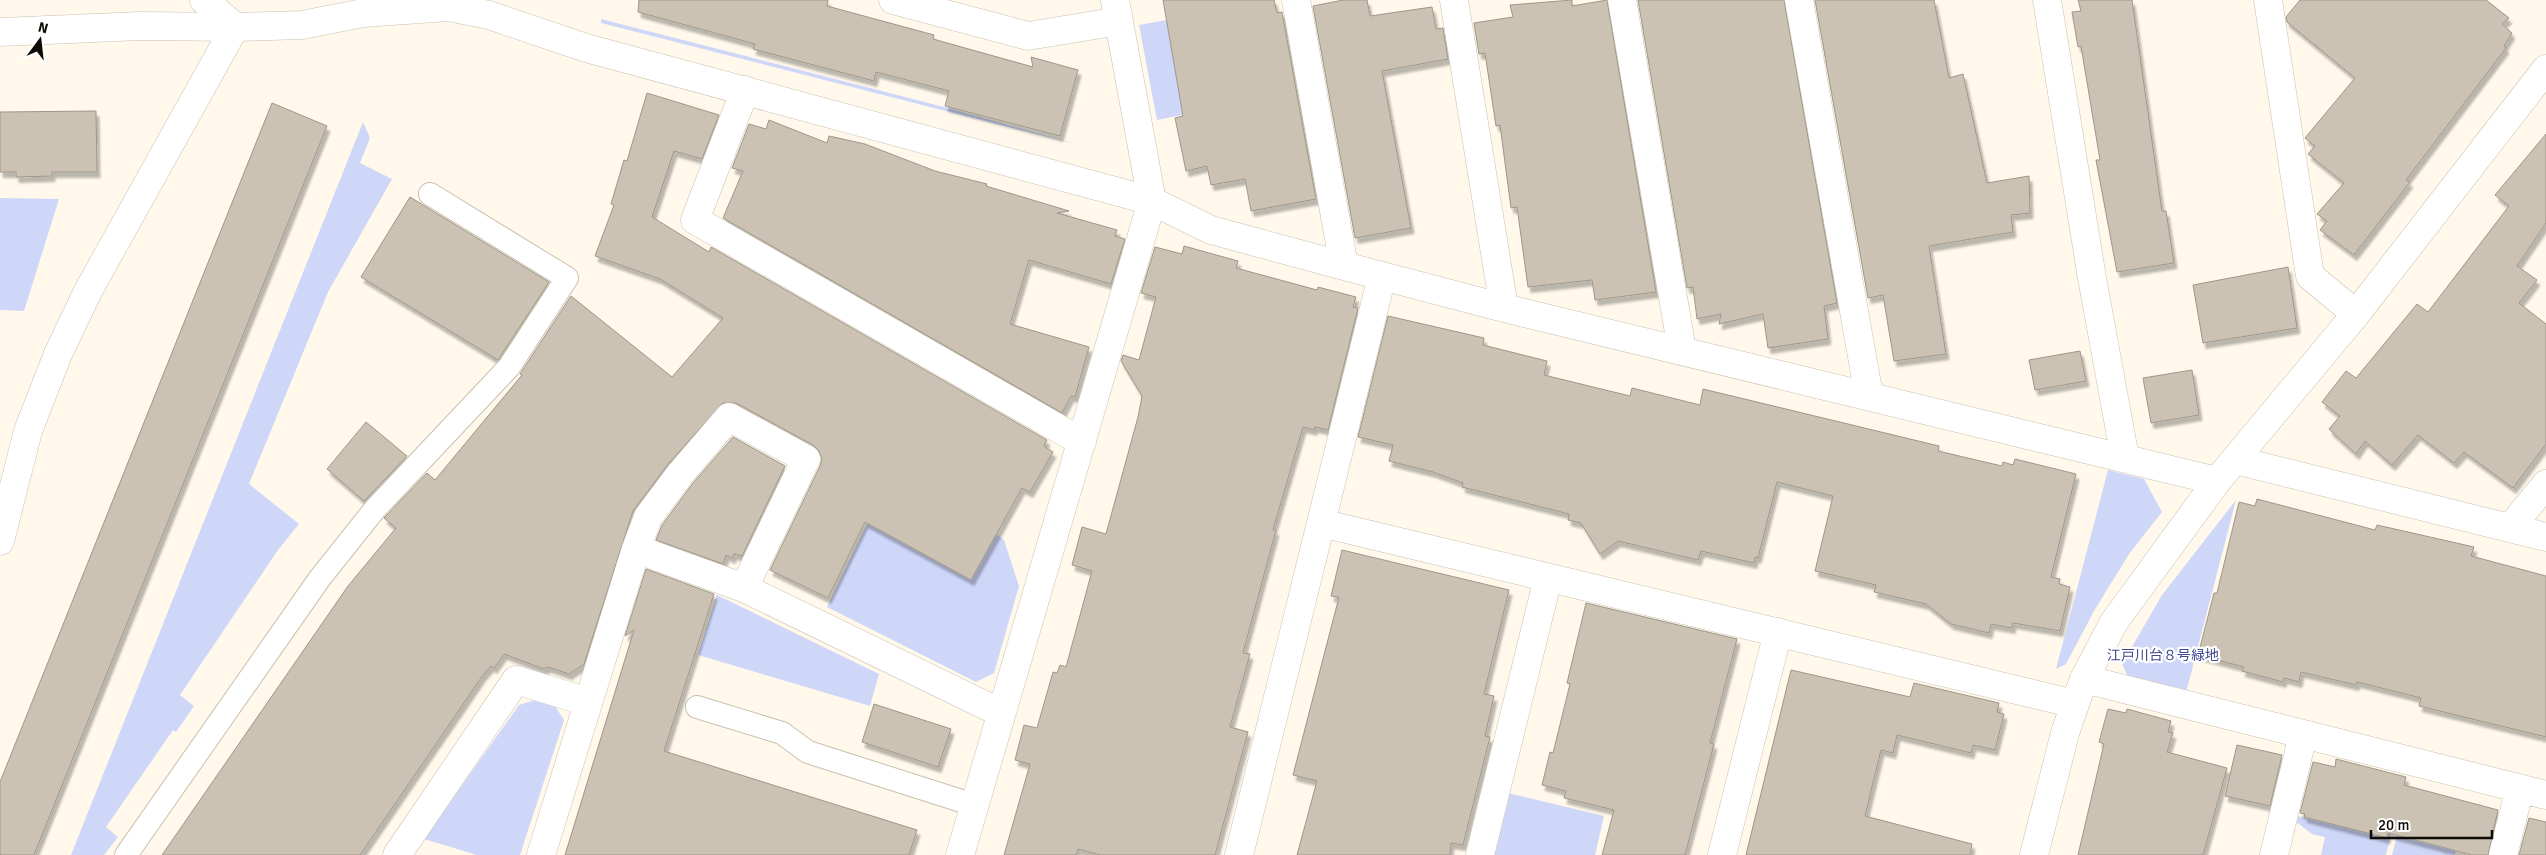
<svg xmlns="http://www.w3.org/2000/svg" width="2546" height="855" font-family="Signika,'Noto Sans JP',sans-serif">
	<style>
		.green { fill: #cfd7f9 }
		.building { fill: #cbc2b3; stroke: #9e9688; filter: url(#shadow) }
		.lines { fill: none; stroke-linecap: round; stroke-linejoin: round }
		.service-casing { stroke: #c9c1b1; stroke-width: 24 }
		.minor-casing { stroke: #c9c1b1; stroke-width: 29 }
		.tertiary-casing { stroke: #c9c1b1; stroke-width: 29 }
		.service { stroke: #fff; stroke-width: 22 }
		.minor { stroke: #fff; stroke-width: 28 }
		.tertiary { stroke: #fff; stroke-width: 28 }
		.labels { text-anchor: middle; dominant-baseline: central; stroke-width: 4.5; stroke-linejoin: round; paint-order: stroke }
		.park-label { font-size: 14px; fill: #40488e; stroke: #fff }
	</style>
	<defs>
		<filter id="shadow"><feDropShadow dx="3" dy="5.5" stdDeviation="1" flood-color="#0004"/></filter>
	</defs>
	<rect width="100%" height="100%" fill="#fff8eb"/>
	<path class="green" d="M601,19l343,88 139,39 -482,-123z
		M1167,20l61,86 -71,14 -18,-95z
		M363,122l7,16 -10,25 32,16 -64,113 -79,192 50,40 -21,26 -98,145 14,11 -18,26 -3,-2 -67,97 12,10 -14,18h-33z
		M0,198l59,1 -35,112 -24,-1z
		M900,456l71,124 25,-46 8,6 15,46 -25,87 -18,9 -149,-75z
		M2108,470l36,9 18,33 -33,42 -35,57 -28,53 -10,5z
		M2236,500l-50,193 -57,-14 -7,-15 40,-69z
		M717,595l162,79 -9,32 -172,-51z
		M535,700l20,6 9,14 -44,135h-43l-53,-16 95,-134z
		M1508,793l96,23 -9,39h-102z
		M2297,816l90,21 2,-6 3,1 -6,23h-65l4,-18 -13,-3 -17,-13z
		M2397,836l59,15 -1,4h-63z"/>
	<path class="building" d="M639,0h189l-1,6 107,29 -1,4 100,28 -2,-10 47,13 -18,66 -115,-30 4,-15 -73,-19 -2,9 -121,-32 2,-5 -117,-32z
		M1163,0h111l3,13 5,-1 34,187 -65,12 -6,-32 -34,6 -4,-19 -21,5 -11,-53 8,-2z
		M1343,0h24l3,16 62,-9 4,22 7,-1 5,31 -66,12 29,157 -56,10 -42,-232z
		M1572,0v6l35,-6 49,292 -61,8 -3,-20 -64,7 -11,-80 -6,1 -11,-83 -4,1 -11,-73 -6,1 -5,-31 39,-6 -3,-12z
		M1638,0h146l53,303 -13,3 4,33 -60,9 -5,-34 -44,10 2,-10 -24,5 -4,-32 -6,1z
		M1815,0h119l15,78 14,-4 24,109 42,-7 1,37 -19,2 2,17 -84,14 17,108 -52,7 -11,-66 -15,3z
		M2078,0h54l30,211h4l8,52 -57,9 -21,-112h4l-19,-114 -3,1 -6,-35 9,-1z
		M2300,0h186l23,18 -7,6 10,9 -8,13 2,2 -100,132 4,2 -56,73 -34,-25 7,-9 -10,-7 27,-31 -36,-29 7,-8 -10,-8 50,-60 -68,-56 -1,-5z
		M647,93l72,22 -17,44 -28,-8 -22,66 57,35 2,-5 336,193 -3,6 9,6 -23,40 -8,-4 -51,92 -106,-58 -37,76 -58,-28 50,-104 2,-7 -3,-8 -6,-6 -77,-42h-13l-54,60 -36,48 -49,153 -15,10 -21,-7 -4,2 -40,-15 -10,14 -3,-2 -8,9 -123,180h-198l186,-269 48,-58 -12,-10 43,-45 8,7 87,-105 -2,-1 51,-78 101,81 51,-59 -63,-39 -65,-23 19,-51 -3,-1 13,-44 3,1z
		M272,103l55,23 -293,729h-34v-73z
		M96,111l1,61h-45v4l-36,1v-5h-16v-60z
		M769,120l58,23 2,-7 36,8 70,27 52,13 -1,2 83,25 -12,2 60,17 -2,6 10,3 -14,45 -82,-24 -19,64 79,23 -14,50 -4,-1 -9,17 -339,-195 20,-47 -11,-3 17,-44 17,5z
		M2546,134v89l-29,43 20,14 -18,23 27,21v120l-33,44 -49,-36 -10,11 -36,-28 -26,30 -27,-24 -9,13 -27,-25 11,-13 -18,-14 24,-31 10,7 61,-74 11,8 81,-106 -14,-11z
		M410,197l139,85 -51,78 -137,-83z
		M1184,246l54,15 -2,7 81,22 1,-3 38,10 -3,10 5,1 -30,122 -13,-3 -1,3 -11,-3 -30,103h3l-33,123 7,1 -20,73 18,5 -33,123h-115l-22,-6 -2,6h-72l26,-91 -15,-4 9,-35 13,3 16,-56 4,1 3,-8 6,2 26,-96 -20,-6 10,-38 24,7 32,-117 4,-21 -21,-35 2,-6 16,5 17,-63 -15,-4 14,-46 27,7z
		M2288,267l9,61 -94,15 -10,-58z
		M1388,316l96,22 -1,7 64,16 -3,14 86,21 2,-8 68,17 3,-16 236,57 -1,5 64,15 1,-4 10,3 2,-6 61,15 -25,103 9,2 -1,5 11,3 -10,44 -47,-8 -1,5 -21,-4 -2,9 -38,-9 -25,-20 -52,-12 2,-7 -61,-14 18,-75 -56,-14 -19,76 -3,-1 -1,6 -53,-12 -3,9 -80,-19 -18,13 -19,-31 -13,-3 1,-6 -107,-27 1,-4 -30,-11 -44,-11 4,-16 -35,-8z
		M2080,351l6,30 -51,9 -6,-30z
		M2192,370l7,45 -48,8 -8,-45z
		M366,422l41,34 -43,45 -37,-32z
		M733,437l52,29 -43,90 -8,-2 -2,4 -6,-3 -3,9 -67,-24 6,-15 31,-42z
		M2257,499l118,31 2,-5 97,22 -3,9 75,20v161l-127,-31 2,-8 -64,-16 -1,3 -55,-13 -2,10 -15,-4 -1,4 -41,-11 2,-4 -46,-12 16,-62h3l22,-91 16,4z
		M1342,550l167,40 -25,104 10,2 -9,40 5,1 -27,108 -12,-2 -1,12h-153l20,-74 -24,-6 46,-178 -8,-1z
		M646,569l68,25 -50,157 253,79 -8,25h-344l69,-225 -9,6z
		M1586,603l151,36 -27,104 4,1 -29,111h-83l12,-45 -50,-12 2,-7 -24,-6 8,-33 3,1 17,-69 -3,-1z
		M1791,670l119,27 4,-14 85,20 -2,9 7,2 -9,36 -22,-5 -2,8 -74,-18 -4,18 -12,-3 -16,66 107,28 -2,11h-224z
		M874,704l77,25 -13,38 -76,-25z
		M2108,709l18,4 1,-4 44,12 -3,11 5,1 -6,19 60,16 -24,87h-125l26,-111 -5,-2z
		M2237,745l45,10 -12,51 -45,-10z
		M2336,759l70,18 -2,8 94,25 -10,45h-16l-84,-22 -1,5 -83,-21 1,-3 -5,-1 13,-51 22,5z
		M2529,818l17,4v33h-27z"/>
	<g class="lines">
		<g class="service-casing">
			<path id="service" d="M697,707l85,26 26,19 166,53
				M126,855l194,-277 55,-69 134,-142 58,-89 -137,-84"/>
		</g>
		<g class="minor-casing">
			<path id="minor" d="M893,0l135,36 91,-15
				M1296,0l48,266
				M1454,0l50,308
				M1622,0l60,350
				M1799,0l70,396
				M2047,0l45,278 33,180
				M2268,0l42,276 46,38
				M745,90l-50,130 387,222
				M1152,201l59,29 133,36 160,42 713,173
				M2235,460l311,77
				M1321,523l754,181
				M2510,528l36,-44
				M0,541l28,-110 30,-77 30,-63 147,-264 -31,-27
				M636,549l12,-32 33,-44 48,-56 77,42 -62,129
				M2084,679l462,116
				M397,855l119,-175 72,22
				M541,855l95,-306 108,39 257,125
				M960,855l192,-654 -37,-201
				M1239,855l143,-579
				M1480,855l68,-277
				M1722,855l56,-223
				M2274,855l29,-120
				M2503,855l17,-67"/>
		</g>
		<g class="tertiary-casing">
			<path id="tertiary" d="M0,32l141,-6 94,1 67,-2 61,-12 85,-6 41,8 97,33 566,153
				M2034,855l31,-122 10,-29 9,-25 30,-57 103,-141 139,-167 190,-245"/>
		</g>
		<use href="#service" class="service"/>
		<use href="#minor" class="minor"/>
		<use href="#tertiary" class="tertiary"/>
	</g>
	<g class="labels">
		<g class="park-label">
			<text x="2163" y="655">江戸川台８号緑地</text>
		</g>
	</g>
	<g transform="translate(40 40) rotate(15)" stroke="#ffffff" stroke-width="4" paint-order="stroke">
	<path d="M0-4L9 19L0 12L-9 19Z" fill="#0e0b06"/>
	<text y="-8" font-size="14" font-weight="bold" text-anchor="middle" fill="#0e0b06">N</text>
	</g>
	<path d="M2371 830v8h121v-8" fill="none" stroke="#0e0b06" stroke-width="2.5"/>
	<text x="2378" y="830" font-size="15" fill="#0e0b06" stroke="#ffffff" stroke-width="4" paint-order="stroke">20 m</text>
</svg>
